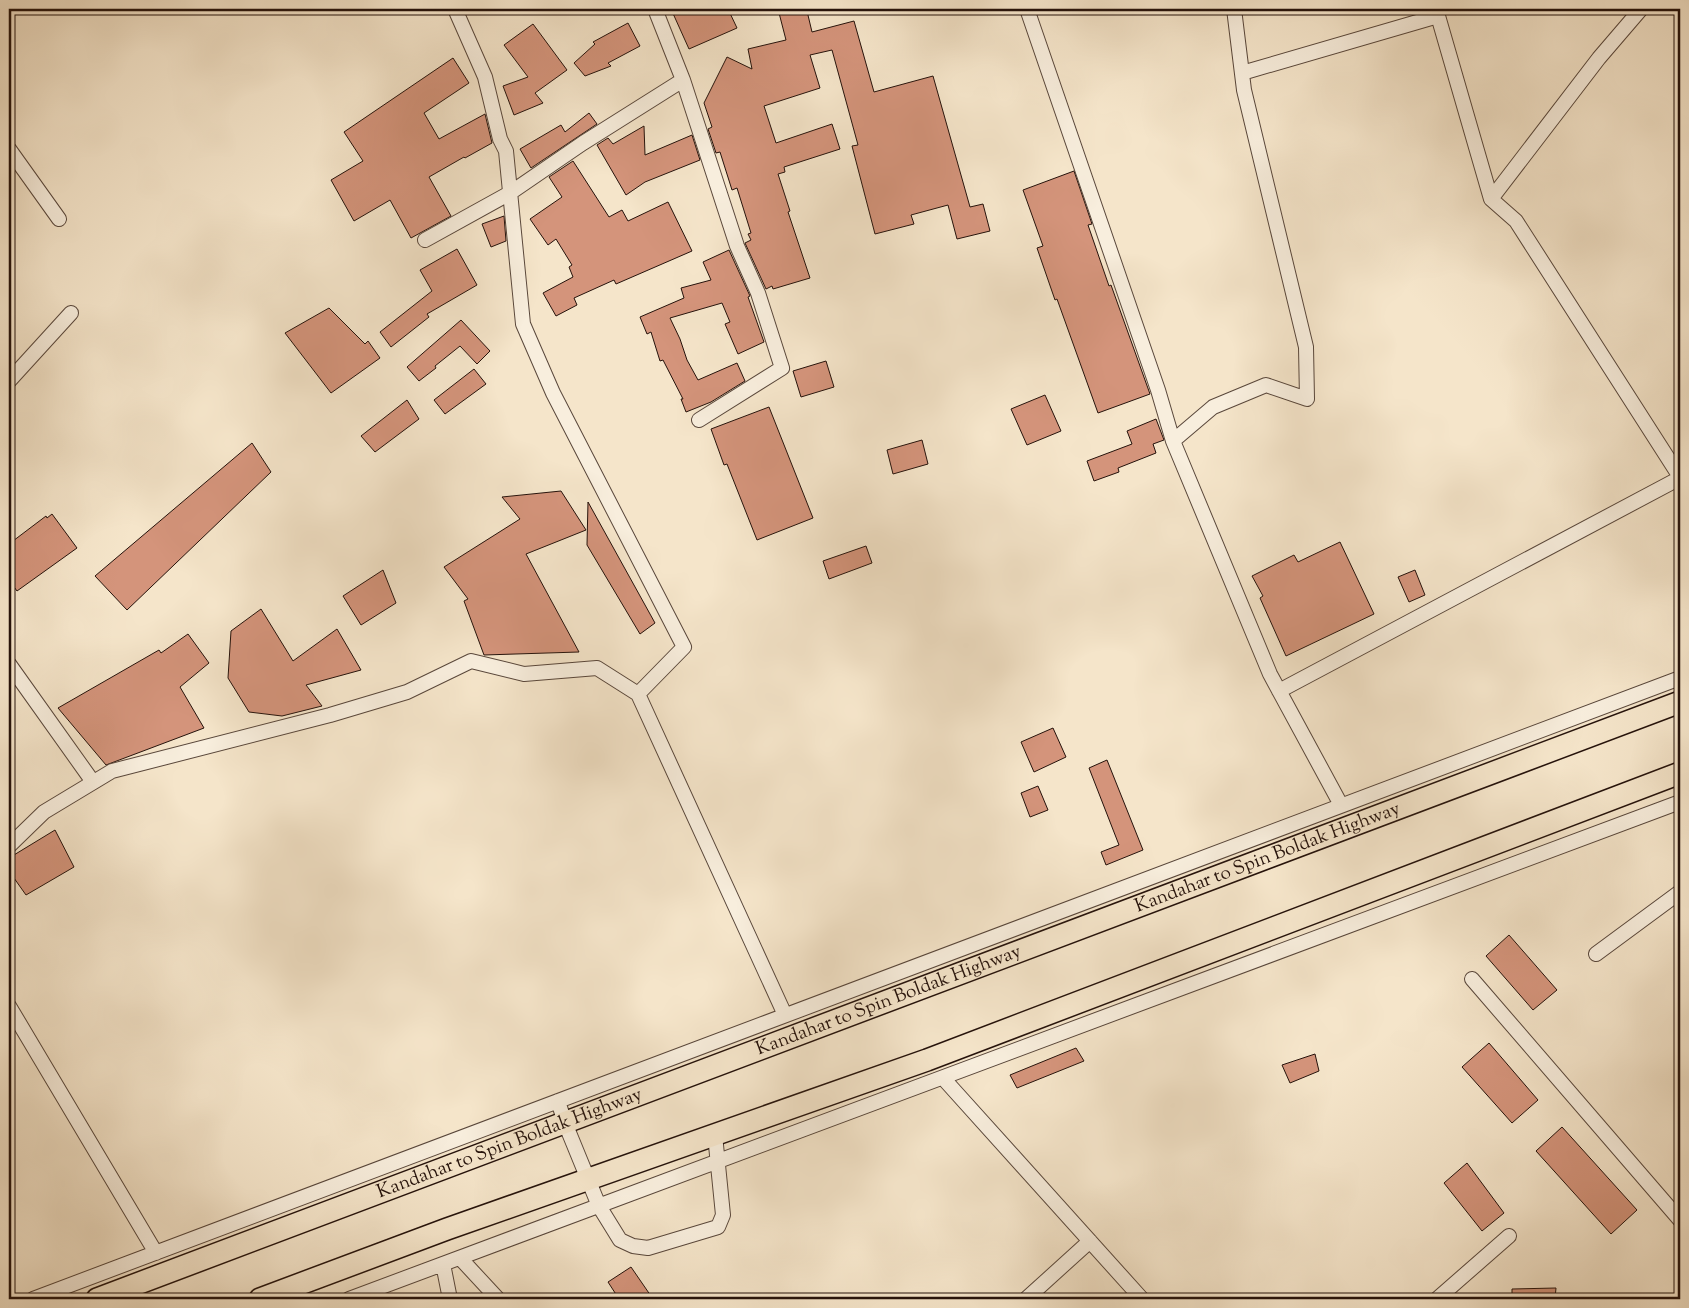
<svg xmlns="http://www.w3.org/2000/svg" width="1689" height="1308" font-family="'Sorts Mill Goudy',serif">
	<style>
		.building { fill: #d4947b; stroke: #25120b }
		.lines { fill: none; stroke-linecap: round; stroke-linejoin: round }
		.minor-casing { stroke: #59473b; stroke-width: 16 }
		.highway-casing { stroke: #25120b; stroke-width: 24 }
		.minor { stroke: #f8eedd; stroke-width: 14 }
		.highway { stroke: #f5e5ca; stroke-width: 21 }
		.labels { text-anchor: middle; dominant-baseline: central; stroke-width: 4; stroke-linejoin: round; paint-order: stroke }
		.street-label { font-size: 19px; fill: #25120b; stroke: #f8eedd }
	</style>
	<rect width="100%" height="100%" fill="#f5e5ca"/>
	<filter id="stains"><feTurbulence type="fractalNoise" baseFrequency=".004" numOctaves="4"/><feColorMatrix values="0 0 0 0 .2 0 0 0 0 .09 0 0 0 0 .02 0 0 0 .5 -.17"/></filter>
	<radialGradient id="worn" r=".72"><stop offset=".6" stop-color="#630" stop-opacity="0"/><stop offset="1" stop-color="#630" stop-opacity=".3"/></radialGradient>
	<path class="building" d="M671,9h57l9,19 -48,21z
		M778,9l29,2 5,21 42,-11 20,71 59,-16 37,131 13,-3 7,27 -33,8 -9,-34 -37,10 3,9 -39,10 -23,-88 6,-1 -26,-95 -22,5 10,33 -56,18 12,37 56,-19 8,25 -56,18 1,5 -7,2 12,37 -2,1 22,66 -37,11 -1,-3 -6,3 -21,-46 6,-3 -3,-6 3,-1 -14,-45 -5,2 -12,-38 -4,1 -8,-24 4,-2 -8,-24 23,-46 25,12 -4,-20 38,-9z
		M628,23l12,23 -32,17 3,3 -26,10 -11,-13 21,-19 -2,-2z
		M533,24l34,46 -32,23 8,10 -29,12 -11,-29 25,-9 -24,-32z
		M453,58l16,25 -45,30 15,26 46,-25 7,29 -27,15 -1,-1 -35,20 22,39 -40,22 -21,-38 -36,21 -23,-41 32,-19 -19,-29z
		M589,113l8,11 -66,44 -11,-19 41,-24 4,7z
		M644,126l1,29 47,-20 8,25 -55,22 -19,13 -29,-50 11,-7 5,6z
		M573,161l36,56 13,-7 6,11 40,-19 24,49 -76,33 -2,-4 -40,18 3,7 -21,11 -13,-23 30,-16 -4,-10 3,-2 -16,-26 -8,6 -18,-26 32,-22 -13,-20z
		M1074,171l18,53 -4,1 21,61 2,-1 39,109 -52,19 -41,-114 -2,1 -18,-52 6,-2 -20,-56z
		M504,216l2,25 -15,6 -9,-23z
		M457,249l20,36 -50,29 2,3 -38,30 -11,-15 52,-41 -12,-21z
		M729,250l21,46 -2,1 16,45 -26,12 -13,-30 5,-2 -8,-19 -52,15 10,21 7,21 11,20 39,-17 8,18 -34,21 -25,10 -5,-13h2l-20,-39 -3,1 -9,-29 -4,2 -7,-17 44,-19 -3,-10 30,-8 -8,-18z
		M329,308l36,36 3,-3 12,17 -49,35 -46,-60z
		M461,320l29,31 -13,13 -17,-18 -25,20 1,2 -17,13 -12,-14z
		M826,361l8,26 -33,10 -8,-26z
		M474,369l12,15 -41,30 -11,-14z
		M1045,395l16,36 -34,14 -16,-36z
		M407,400l12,19 -44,33 -14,-16z
		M769,407l44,111 -56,22 -30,-76 -3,1 -13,-36z
		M1156,419l8,21 -11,4 3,9 -38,15 1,4 -25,9 -7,-20 45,-17 -5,-13z
		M922,440l6,24 -35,10 -6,-24z
		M252,443l19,29 -144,138 -32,-34z
		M561,491l25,39 -60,24 53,98 -95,3 -20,-54 4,-2 -24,-32 76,-48 -18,-22z
		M588,502l67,121 -15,11 -53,-89z
		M52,514l25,34 -60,43 -8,-11v-36l37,-28 1,2z
		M1340,542l34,72 -88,42 -26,-58 3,-2 -11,-20 42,-21 4,7z
		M866,546l6,17 -43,16 -6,-18z
		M383,570l13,33 -35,22 -18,-29z
		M1415,570l10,25 -16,7 -11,-25z
		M261,609l32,52 44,-32 24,41 -55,15 16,21 -40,10 -33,-4 -21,-34 3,-47z
		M188,634l21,29 -29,24 24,41 -98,37 -48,-57 101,-58 2,3z
		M1053,728l13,29 -32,15 -13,-30z
		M1107,760l36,90 -37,15 -5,-13 18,-7 -30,-77z
		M1038,786l10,24 -18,7 -9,-24z
		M55,830l19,37 -48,28 -17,-24v-13z
		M1509,935l48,55 -24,20 -47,-54z
		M1489,1043l49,57 -26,23 -50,-56z
		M1076,1048l8,13 -67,27 -7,-13z
		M1315,1054l4,17 -29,12 -8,-18z
		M1562,1127l75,83 -26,24 -75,-83z
		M1467,1163l37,50 -22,18 -38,-48z
		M631,1267l22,32h-34l-11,-17z
		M1556,1288l-1,11h-43v-10z"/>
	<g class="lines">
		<g class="minor-casing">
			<path id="minor" d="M455,9l30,68 15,62 6,12 17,173 30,69 131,254 -46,47 147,321
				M655,9l28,71
				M1027,9l131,381 15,51 97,233 71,131
				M1436,9l55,190 25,22 164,256
				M1242,73l196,-57
				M9,149l50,70
				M1491,199l108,-141 42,-49
				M425,240l85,-47 73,-50 100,-63 54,166 21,47 24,75 -83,52
				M9,381l62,-68
				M1173,441l40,-34 53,-22 41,14 -1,-52 -62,-257 -10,-81
				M9,664l84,118
				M1279,691l401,-213
				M9,846l35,-34 68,-41 218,-56 77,-23 64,-31 53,13 73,-6 41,26
				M1596,954l84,-62
				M1472,979l208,241
				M9,1006l147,247
				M943,1078l199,221
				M558,1101l7,22 34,83 21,34 13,6 15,2 70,-21 5,-12 -8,-80
				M460,1258l38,41
				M443,1264l7,35
				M33,1299l1647,-621
				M349,1299l1331,-497
				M1026,1299l64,-58
				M1437,1299l72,-63"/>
		</g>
		<g class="highway-casing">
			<g id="highway">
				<path id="s1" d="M97,1299l1583,-597"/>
				<path d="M260,1299l187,-70 480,-169 753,-287"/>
			</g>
		</g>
		<use href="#minor" class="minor"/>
		<use href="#highway" class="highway"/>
	</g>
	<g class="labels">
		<g class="street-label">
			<text stroke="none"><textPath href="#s1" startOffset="1251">Kandahar to Spin Boldak Highway</textPath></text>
			<text stroke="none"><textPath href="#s1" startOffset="846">Kandahar to Spin Boldak Highway</textPath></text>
			<text stroke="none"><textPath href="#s1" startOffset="441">Kandahar to Spin Boldak Highway</textPath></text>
		</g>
	</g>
	<rect width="1689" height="1308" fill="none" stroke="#f5e5ca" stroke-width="30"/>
	<rect x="10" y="10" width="1669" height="1288" fill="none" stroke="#25120b" stroke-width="2.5"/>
	<rect x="15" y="15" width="1659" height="1278" fill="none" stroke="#25120b"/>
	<rect width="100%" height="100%" filter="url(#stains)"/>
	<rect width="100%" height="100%" fill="url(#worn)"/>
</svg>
